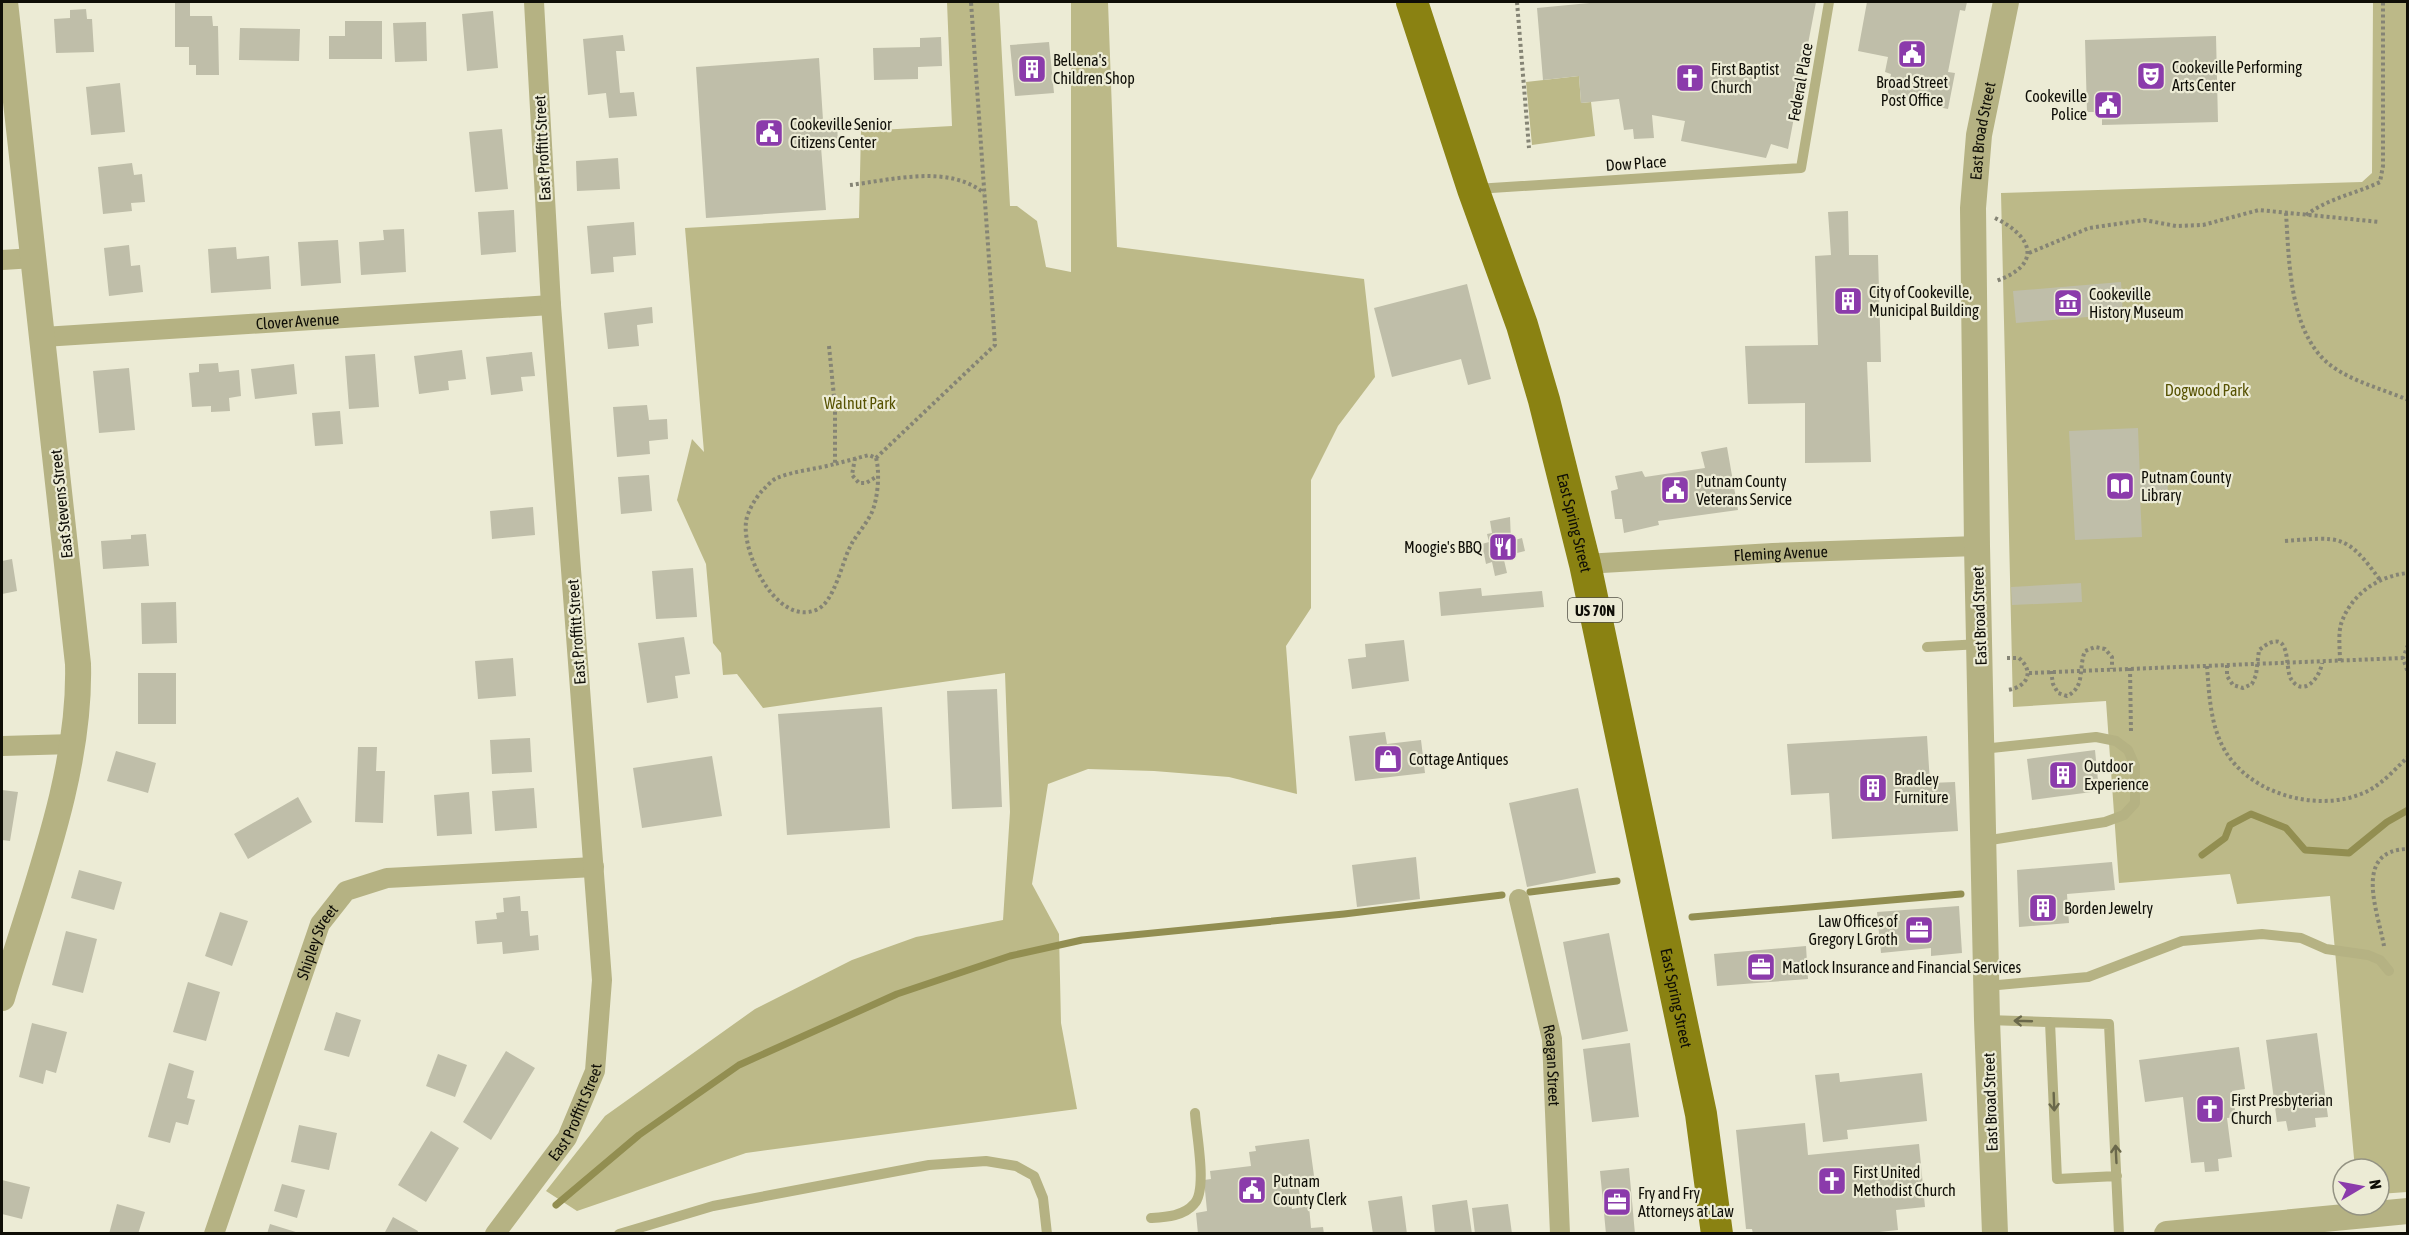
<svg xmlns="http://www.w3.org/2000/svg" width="2409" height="1235" font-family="'Asap Condensed',sans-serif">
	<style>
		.green { fill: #bcb988 }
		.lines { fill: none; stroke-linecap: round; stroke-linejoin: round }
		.stream { stroke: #928e51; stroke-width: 7 }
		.building { fill: #bfbea9 }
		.path { stroke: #858475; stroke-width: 4; stroke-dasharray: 3 3; stroke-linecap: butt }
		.service { stroke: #b5b283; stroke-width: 10 }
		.minor { stroke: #b5b283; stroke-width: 20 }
		.tertiary { stroke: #b5b283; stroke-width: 26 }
		.primary { stroke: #8a8212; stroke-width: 32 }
		.oneway { stroke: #6a684b }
		.labels { text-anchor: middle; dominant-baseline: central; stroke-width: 4.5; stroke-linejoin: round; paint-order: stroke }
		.shield { fill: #ecebd5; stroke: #515045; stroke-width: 1.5 }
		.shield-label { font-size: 15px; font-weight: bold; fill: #0f0e07 }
		.poi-label { font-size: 16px; fill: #0f0e07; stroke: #ecebd5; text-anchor: start }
		.street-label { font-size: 16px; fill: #0f0e07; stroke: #ecebd5 }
		.park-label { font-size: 16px; fill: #575202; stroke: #ecebd5 }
	</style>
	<rect width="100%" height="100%" fill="#ecebd5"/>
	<path class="green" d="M947,2h52l11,204h7l20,15 9,46 25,5v-270h37l9,245 247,32 11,98 -37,49 -27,54v128l-25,38 11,148 -68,-17 -75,-6 -66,-2 -40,15 -16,100 27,50 2,89 16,86 -331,44 -169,58 -31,-20 59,-75 150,-107 97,-49 64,-23 87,-17 7,-108 -5,-139 -242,35 -26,-34 -14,1 -2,-22 -8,-10 -7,-79 -29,-64 15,-61 12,13 -19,-224 174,-10 2,-87 91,-5z
		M2373,2h34v1190l-28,2v-25h-24l-25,-273 -93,8 -7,-30 -111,9 -13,-182 -93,6 -12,-514 361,-11 10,-9z
		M1579,76l2,27 10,-1 4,34 -63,9 -6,-63z"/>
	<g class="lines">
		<path class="stream" d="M2202,855l23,-17 5,-13 21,-11 35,14 19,22 44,3 38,-31 21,-12
			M1530,892l87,-11
			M1692,917l269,-23
			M556,1205l83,-70 100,-70 158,-71 113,-38 72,-16 262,-26 158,-19"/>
	</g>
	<path class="building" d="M175,2h15v14h22l1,10h5l1,49h-23v-10h-7v-18h-14z
		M1600,2h216l-28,147 -17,-5 -5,14 -85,-17 4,-20 -33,-6 2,23 -20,1 -1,-10 -9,1 -5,-31 -38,4 -2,-27 -36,4 -6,-72z
		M1867,2h100l-2,9 -5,-1 -12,62 7,1 -7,36 -61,-12 4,-23 -6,-2 3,-15 -30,-6z
		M86,9l1,10h5l2,33 -38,1 -2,-34 16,-1v-8z
		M493,11l5,57 -31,3 -5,-57z
		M345,21h37v38h-53v-23h16z
		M426,22l1,39 -32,1 -2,-39z
		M240,28l60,1 -1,32 -60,-1z
		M623,35l2,16h-9l4,42 14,-1 3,24 -28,2 -3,-25 -18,2 -5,-56z
		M2216,36l2,86 -116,3v-13h-15l-2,-72z
		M941,37l1,29 -24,1v12l-44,1 -1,-32 47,-1v-9z
		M1049,42l5,51 -39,3 -5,-51z
		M819,58l4,62 14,-1 1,27 -17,1 5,63 -120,8 -10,-151z
		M120,83l5,49 -34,3 -5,-48z
		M502,129l6,60 -33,3 -6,-60z
		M618,158l2,31 -43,2 -1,-30z
		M132,163l2,12 8,-1 3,28 -14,1 1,8 -29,3 -5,-47z
		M514,210l2,42 -35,3 -3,-43z
		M1848,211l1,44h29l3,107h-14l4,100 -66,1v-60l-57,1 -3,-58 73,-1 -3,-89 16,-1 -3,-43z
		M634,222l2,33 -23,2 1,15 -23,2 -4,-48z
		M404,229l2,43 -45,3 -2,-33 25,-2 -1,-10z
		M338,240l3,43 -40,3 -3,-44z
		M129,245l2,21 9,-1 3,27 -34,4 -5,-48z
		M236,247l1,12 32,-3 2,33 -60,4 -3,-44z
		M2121,282l2,32 -107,9 -3,-32z
		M1467,284l24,95 -23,6 -7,-26 -69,18 -18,-69z
		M652,307l1,16 -16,2 2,21 -31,3 -4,-36z
		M462,350l4,29 -18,2 1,9 -30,4 -5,-38z
		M532,352l3,24 -14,1 2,14 -32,4 -5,-38z
		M375,354l4,53 -30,2 -4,-53z
		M218,363l1,9 20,-2 2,26 -12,2 1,13 -19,1v-6l-19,1 -3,-34 10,-1v-8z
		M294,364l3,30 -42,5 -4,-30z
		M129,368l6,62 -36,3 -6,-62z
		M647,405l2,15 18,-1 1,20 -19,2 1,13 -33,3 -4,-50z
		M340,411l3,33 -28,2 -3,-33z
		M2138,428l2,52 27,-2 1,15 -28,2 2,42 -67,3 -6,-109z
		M1727,447l11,63 -80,11 1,4 -35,8 -2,-14h-7l-4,-28 7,-2 -3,-13 27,-5 3,6 60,-9 -4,-16z
		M649,475l3,36 -31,3 -3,-37z
		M533,507l2,28 -43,4 -2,-28z
		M1510,517l1,24 11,-3 3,13 -12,3 1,4 -10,2 3,13 -12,3 -3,-14 -6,2 -4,-20 7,-2 -2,-8 5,-1 -2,-12z
		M146,534l3,32 -46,3 -2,-28 30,-2v-4z
		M12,559l5,32 -15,3v-33z
		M693,568l4,49 -41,2 -4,-48z
		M2081,583l1,19 -70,3 -1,-18z
		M1481,588l1,8 60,-5 2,16 -103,9 -2,-24z
		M176,602l1,41 -35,1 -1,-41z
		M684,637l6,37 -15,2 3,22 -31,5 -9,-60z
		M1404,640l5,41 -57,8 -4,-30 18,-2 -1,-13z
		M513,658l3,38 -38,3 -3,-38z
		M138,673h38v51h-38z
		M997,689l5,118 -50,2 -5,-118z
		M882,707l8,121 -103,7 -9,-121z
		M1385,732l2,12 34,-4 4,33 -70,8 -6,-45z
		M1927,736l3,47 25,-1 3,49 -126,8 -3,-46 -38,2 -4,-51z
		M530,738l2,34 -40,2 -2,-34z
		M358,747h19l-1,24h9l-2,52 -28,-1z
		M2095,750l4,41 -67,9 -5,-41z
		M116,751l40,12 -8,30 -41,-12z
		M712,756l10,60 -80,12 -9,-60z
		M534,788l3,40 -42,3 -3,-40z
		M1578,788l18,85 -69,14 -18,-84z
		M2,790l16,2 -8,49 -8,-1z
		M469,792l3,42 -35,2 -3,-41z
		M298,797l14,25 -64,37 -14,-25z
		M1416,857l4,42 -63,8 -5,-42z
		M2112,862l3,28 -48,4 2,29 -50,4 -2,-57z
		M79,870l43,12 -8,28 -43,-12z
		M520,896l1,15h7l2,25 8,-1 1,15 -36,4 -1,-12 -25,2 -2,-23 22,-2 -1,-6 8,-1 -1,-14z
		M1959,906l3,47 -31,3v-8l-50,5 -4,-41z
		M220,912l28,9 -16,45 -27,-10z
		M66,931l31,8 -14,54 -31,-8z
		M1609,933l19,98 -46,9 -19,-98z
		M1806,946l2,33 -91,7 -3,-32z
		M188,982l32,10 -14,49 -33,-9z
		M336,1012l25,8 -12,37 -25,-7z
		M32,1023l35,9 -11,41 -10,-3 -3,14 -24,-7z
		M2317,1033l11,84 -13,1 1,9 -28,4 -2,-10 -9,1 -11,-82z
		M1630,1043l9,74 -47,5 -9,-73z
		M2239,1047l6,42 -13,2 4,26 -9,1 5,39 -14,2 1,12 -14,1 -1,-10 -13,1 -8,-66 -38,5 -6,-42z
		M506,1051l29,17 -44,72 -28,-18z
		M438,1054l29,11 -12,32 -29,-11z
		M169,1063l25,8 -7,27 8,2 -7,25 -12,-3 -6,21 -22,-6z
		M1839,1073l1,9 82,-9 5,48 -80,9 1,9 -25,3 -8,-67z
		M1805,1123l3,32 111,-11 6,63 -29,3 2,20 -37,4h-108l-1,-5h-6l-10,-99z
		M299,1125l38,8 -8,37 -38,-8z
		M431,1131l28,17 -33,54 -28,-17z
		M1309,1139l6,44 -17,2 2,11 -10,1 2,12 17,-3 2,22 12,-1 1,7h-126l-2,-21 11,-2 -3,-31 7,-1 -1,-8 41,-5 -2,-14 7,-1 -1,-5z
		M1629,1168l6,66h-29l-6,-63z
		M2,1180l28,7 -8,32 -20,-5z
		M282,1184l23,6 -8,28 -23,-7z
		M1402,1196l5,38h-34l-5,-33z
		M1467,1200l5,34h-37l-3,-29z
		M117,1204l28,8 -7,22h-29z
		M1508,1204l4,30h-37l-3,-26z
		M393,1217l25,14 -1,3h-33z
		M270,1224l29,9v1h-32z"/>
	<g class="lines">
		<path class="path" d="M1517,2l12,146
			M850,185c42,-5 98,-21 134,8
			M2286,213c3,46 3,119 43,151 21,17 54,25 79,36
			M2306,215c23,-17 49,-21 74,-33l3,-16v-164
			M1995,218c39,19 47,47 1,63
			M2029,253l60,-25 55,-8 32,6 27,-1 56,-15 121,12
			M829,346l6,61v57c-18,5 -42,7 -58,14 -5,2 -10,8 -14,12 -7,7 -16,22 -17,32 -4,31 30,104 70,88 19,-7 26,-50 36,-67 6,-10 15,-20 20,-31 6,-14 8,-40 4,-54l-7,-3 -34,9
			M855,458l-3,17 7,8h7l10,-6
			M876,458l119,-113 -24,-343
			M2285,541c55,-4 61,-8 95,39
			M2408,645l-5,13 5,15
			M2007,658h12c16,14 8,29 -11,32
			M2340,661c0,-11 -2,-26 1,-37 10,-30 37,-48 67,-51
			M2227,665v11l6,9 10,3 9,-4 4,-9 3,-25c34,-27 25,17 32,29 12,19 29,-1 31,-16
			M2207,666c2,27 3,53 14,77 22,49 92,70 140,51 19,-7 33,-24 47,-37
			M2130,668l1,65
			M2051,671l2,13 5,9 9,3c19,-9 11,-28 18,-45l10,-4 10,2 7,8v12
			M2029,673l374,-15
			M2384,946c-6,-34 -32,-96 24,-97"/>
		<path class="service" d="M1476,189l325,-21 28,-166
			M1927,647l53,-3
			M1982,749l114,-12 20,4 12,9 7,16v37l-11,12 -19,7 -121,19
			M1987,986l101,-9 94,-36 80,-7 39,4 25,11 42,6 12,5 9,11
			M1987,1020l122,4 10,210
			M2050,1022l7,157 60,-3
			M1151,1218c15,-1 33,-2 43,-14 14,-14 2,-71 1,-91
			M619,1234l94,-28 216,-41 57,-4 30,5 18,10 9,22 4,36"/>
		<g class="minor">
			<path d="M2,260l32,-2"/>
			<path id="s1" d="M43,337l508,-32"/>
			<path id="s2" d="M1585,564l188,-11 204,-7"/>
			<path d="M2,746l72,-2"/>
			<path id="s3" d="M1519,899l33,140 8,195"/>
			<path id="s4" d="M214,1234l106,-310 26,-33 41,-13 207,-11"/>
			<path id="s5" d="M495,1234l72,-96 28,-67 7,-91 -51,-675 -17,-303"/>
		</g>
		<g class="tertiary">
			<path d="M2,998c31,-106 79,-223 76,-334l-73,-662"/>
			<path id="s6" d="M1995,1234l-8,-214 -10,-474 -4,-338 6,-73 27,-133"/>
			<path d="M2167,1234l241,-23"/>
		</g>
		<path class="primary" id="s7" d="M1412,2l61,187 49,136 22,75 41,164 116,550 16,120"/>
	</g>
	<defs><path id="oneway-shaft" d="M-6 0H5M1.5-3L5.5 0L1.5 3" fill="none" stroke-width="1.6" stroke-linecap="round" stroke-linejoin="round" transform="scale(1.5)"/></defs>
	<g class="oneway">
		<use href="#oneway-shaft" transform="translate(2023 1021) rotate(-178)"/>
		<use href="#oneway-shaft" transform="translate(2054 1102) rotate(88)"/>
		<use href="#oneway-shaft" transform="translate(2116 1154) rotate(-93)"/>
	</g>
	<defs>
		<g id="civic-square" transform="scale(1.5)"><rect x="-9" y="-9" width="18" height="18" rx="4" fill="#8b3bab" stroke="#ecebd5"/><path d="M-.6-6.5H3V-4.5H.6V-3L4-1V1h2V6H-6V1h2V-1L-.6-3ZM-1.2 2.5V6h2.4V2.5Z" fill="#fff"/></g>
		<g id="building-square" transform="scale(1.5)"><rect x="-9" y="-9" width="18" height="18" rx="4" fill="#8b3bab" stroke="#ecebd5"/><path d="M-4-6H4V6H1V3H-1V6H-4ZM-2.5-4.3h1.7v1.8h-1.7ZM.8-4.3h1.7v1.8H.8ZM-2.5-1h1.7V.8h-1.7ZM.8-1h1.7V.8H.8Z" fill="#fff"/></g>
		<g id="theatre-square" transform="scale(1.5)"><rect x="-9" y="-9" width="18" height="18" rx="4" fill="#8b3bab" stroke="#ecebd5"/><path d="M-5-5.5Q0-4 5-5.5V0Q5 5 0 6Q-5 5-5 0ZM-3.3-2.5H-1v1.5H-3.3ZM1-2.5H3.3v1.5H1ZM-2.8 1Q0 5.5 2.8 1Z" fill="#fff"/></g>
		<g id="church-square" transform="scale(1.5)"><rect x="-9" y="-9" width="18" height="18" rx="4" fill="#8b3bab" stroke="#ecebd5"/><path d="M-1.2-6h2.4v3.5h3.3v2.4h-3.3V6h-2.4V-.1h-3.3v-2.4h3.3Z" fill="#fff"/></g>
		<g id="museum-square" transform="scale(1.5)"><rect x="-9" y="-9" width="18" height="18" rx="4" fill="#8b3bab" stroke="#ecebd5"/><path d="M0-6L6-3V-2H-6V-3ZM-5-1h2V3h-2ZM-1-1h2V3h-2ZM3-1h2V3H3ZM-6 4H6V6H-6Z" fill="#fff"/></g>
		<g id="library-square" transform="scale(1.5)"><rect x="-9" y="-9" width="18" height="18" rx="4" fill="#8b3bab" stroke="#ecebd5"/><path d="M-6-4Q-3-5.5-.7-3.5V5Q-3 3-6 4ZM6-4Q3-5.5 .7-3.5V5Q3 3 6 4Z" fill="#fff"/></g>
		<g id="restaurant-square" transform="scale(1.5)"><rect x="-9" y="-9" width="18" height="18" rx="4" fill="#8b3bab" stroke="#ecebd5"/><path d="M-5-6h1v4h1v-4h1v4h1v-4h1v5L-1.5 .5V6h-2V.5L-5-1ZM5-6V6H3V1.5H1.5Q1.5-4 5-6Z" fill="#fff"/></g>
		<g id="shop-square" transform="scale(1.5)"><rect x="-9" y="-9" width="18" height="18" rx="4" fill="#8b3bab" stroke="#ecebd5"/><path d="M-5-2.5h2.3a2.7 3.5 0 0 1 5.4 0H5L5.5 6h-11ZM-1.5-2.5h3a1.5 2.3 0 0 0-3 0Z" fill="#fff"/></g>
		<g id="office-square" transform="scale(1.5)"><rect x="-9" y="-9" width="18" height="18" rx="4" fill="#8b3bab" stroke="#ecebd5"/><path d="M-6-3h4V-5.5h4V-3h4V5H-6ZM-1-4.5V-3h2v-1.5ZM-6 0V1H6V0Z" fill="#fff"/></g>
	</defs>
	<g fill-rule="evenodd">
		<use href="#civic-square" x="1912" y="54"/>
		<use href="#building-square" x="1032" y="69"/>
		<use href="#theatre-square" x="2151" y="76"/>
		<use href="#church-square" x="1690" y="78"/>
		<use href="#civic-square" x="2108" y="105"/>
		<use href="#civic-square" x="769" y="133"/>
		<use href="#building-square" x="1848" y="301"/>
		<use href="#museum-square" x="2068" y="303"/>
		<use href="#library-square" x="2120" y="486"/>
		<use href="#civic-square" x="1675" y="490"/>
		<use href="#restaurant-square" x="1503" y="547"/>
		<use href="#shop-square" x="1388" y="759"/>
		<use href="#building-square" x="2063" y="775"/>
		<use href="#building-square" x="1873" y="788"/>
		<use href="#building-square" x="2043" y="908"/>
		<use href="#office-square" x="1919" y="930"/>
		<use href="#office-square" x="1761" y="967"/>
		<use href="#church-square" x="2210" y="1109"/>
		<use href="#church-square" x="1832" y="1181"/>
		<use href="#civic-square" x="1252" y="1190"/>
		<use href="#office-square" x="1617" y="1202"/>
	</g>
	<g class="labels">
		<rect class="shield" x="1568" y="598" width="54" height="24" rx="4.5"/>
		<g class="shield-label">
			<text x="1595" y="610">US 70N</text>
		</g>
		<g class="poi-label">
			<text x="1053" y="60">Bellena's<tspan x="1053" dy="18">Children Shop</tspan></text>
			<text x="2172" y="67">Cookeville Performing<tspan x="2172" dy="18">Arts Center</tspan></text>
			<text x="1711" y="69">First Baptist<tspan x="1711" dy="18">Church</tspan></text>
			<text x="1912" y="82" text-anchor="middle">Broad Street<tspan x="1912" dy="18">Post Office</tspan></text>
			<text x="2087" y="96" text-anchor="end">Cookeville<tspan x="2087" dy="18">Police</tspan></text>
			<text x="790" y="124">Cookeville Senior<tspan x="790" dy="18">Citizens Center</tspan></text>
			<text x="1869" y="292">City of Cookeville,<tspan x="1869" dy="18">Municipal Building</tspan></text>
			<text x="2089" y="294">Cookeville<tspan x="2089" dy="18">History Museum</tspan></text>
			<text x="2141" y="477">Putnam County<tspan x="2141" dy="18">Library</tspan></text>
			<text x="1696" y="481">Putnam County<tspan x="1696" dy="18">Veterans Service</tspan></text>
			<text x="1482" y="547" text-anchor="end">Moogie's BBQ</text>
			<text x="1409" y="759">Cottage Antiques</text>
			<text x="2084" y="766">Outdoor<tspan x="2084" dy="18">Experience</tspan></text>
			<text x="1894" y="779">Bradley<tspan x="1894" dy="18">Furniture</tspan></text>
			<text x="2064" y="908">Borden Jewelry</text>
			<text x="1898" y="921" text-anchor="end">Law Offices of<tspan x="1898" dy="18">Gregory L Groth</tspan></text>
			<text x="1782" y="967">Matlock Insurance and Financial Services</text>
			<text x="2231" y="1100">First Presbyterian<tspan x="2231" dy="18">Church</tspan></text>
			<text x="1853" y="1172">First United<tspan x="1853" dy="18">Methodist Church</tspan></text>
			<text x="1273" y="1181">Putnam<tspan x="1273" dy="18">County Clerk</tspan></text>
			<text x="1638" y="1193">Fry and Fry<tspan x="1638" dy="18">Attorneys at Law</tspan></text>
		</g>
		<g class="street-label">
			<text transform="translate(1800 82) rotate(-80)">Federal Place</text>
			<text stroke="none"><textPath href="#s6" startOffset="1104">East Broad Street</textPath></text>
			<text transform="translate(542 148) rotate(-93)">East Proffitt Street</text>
			<text transform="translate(1636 163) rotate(-4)">Dow Place</text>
			<text stroke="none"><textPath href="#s1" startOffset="255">Clover Avenue</textPath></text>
			<text transform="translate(61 504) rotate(-96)">East Stevens Street</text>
			<text stroke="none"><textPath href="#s7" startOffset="546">East Spring Street</textPath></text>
			<text stroke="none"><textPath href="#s2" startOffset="196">Fleming Avenue</textPath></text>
			<text transform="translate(1979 616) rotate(-92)">East Broad Street</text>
			<text transform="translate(576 632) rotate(-94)">East Proffitt Street</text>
			<text stroke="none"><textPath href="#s4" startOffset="310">Shipley Street</textPath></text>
			<text stroke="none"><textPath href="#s7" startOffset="1032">East Spring Street</textPath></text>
			<text stroke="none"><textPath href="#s3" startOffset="170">Reagan Street</textPath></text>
			<text transform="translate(1990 1102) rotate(-92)">East Broad Street</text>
			<text stroke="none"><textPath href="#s5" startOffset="147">East Proffitt Street</textPath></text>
		</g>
		<g class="park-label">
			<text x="2207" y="390">Dogwood Park</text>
			<text x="860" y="403">Walnut Park</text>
		</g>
	</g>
	<rect width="2409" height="1235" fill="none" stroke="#0f0e07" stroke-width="6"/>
	<g transform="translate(2361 1187) rotate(80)"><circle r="28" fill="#ecebd5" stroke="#949383" stroke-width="1.5"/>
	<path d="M0-4.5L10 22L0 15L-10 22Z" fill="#8b3bab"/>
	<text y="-9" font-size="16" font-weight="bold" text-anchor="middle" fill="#0f0e07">N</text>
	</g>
</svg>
